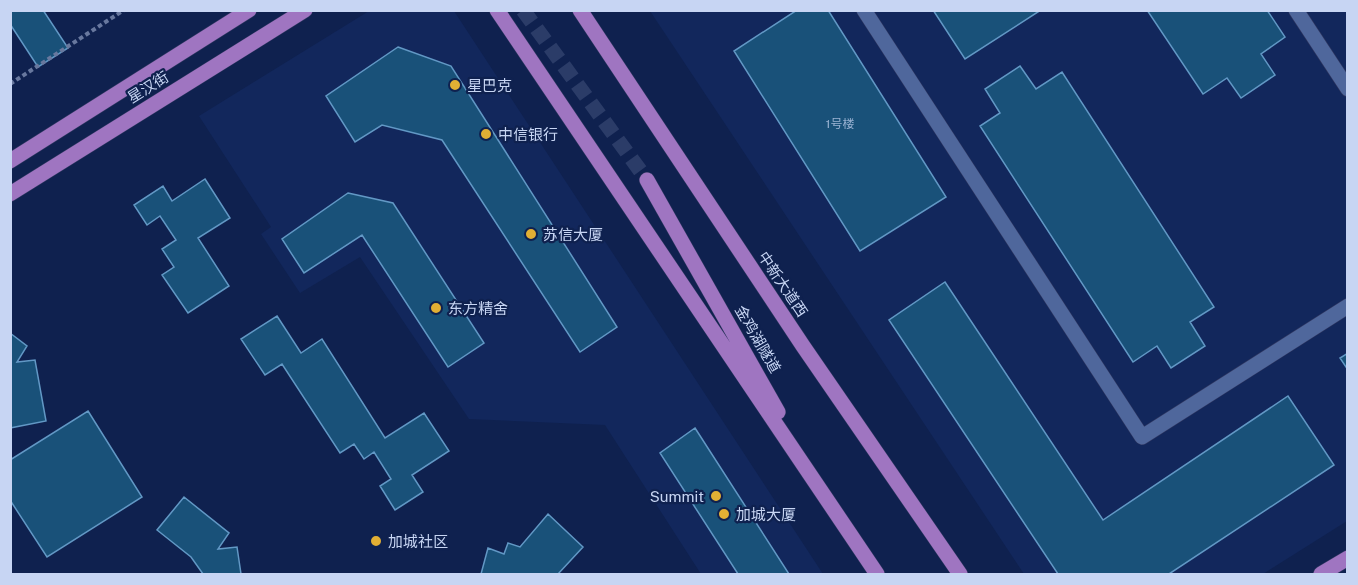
<svg xmlns="http://www.w3.org/2000/svg" width="1358" height="585" font-family="'Public Sans','Noto Sans SC',sans-serif">
	<style>
		.built { fill: #12275c }
		.building { fill: #195179; stroke: #6298c5; stroke-width: 1.5 }
		.lines { fill: none; stroke-linecap: round; stroke-linejoin: round }
		.major-tunnel { stroke: #2b3c68; stroke-width: 15; stroke-dasharray: 15 8; stroke-linecap: butt }
		.minor-casing { stroke: #313861; stroke-width: 16 }
		.major-casing { stroke: #313861; stroke-width: 16 }
		.path { stroke: #68789e; stroke-width: 4; stroke-dasharray: 4.5 3; stroke-linecap: butt }
		.minor { stroke: #4f679c; stroke-width: 15 }
		.major { stroke: #9f75c1; stroke-width: 15 }
		.poi-dot { fill: #e2af34; stroke: #0f214f; stroke-width: 2 }
		.labels { text-anchor: middle; dominant-baseline: central; stroke-width: 4.5; stroke-linejoin: round; paint-order: stroke }
		.number-label { font-size: 12px; fill: #9cb4d4 }
		.poi-label { font-size: 15px; fill: #c7d5f3; stroke: #0f214f; text-anchor: start }
		.street-label { font-size: 15px; fill: #c7d5f3; stroke: #0f214f }
	</style>
	<rect width="100%" height="100%" fill="#0f214f"/>
	<path class="built" d="M369,11h85l369,563h-122l-96,-149 -136,-6 -109,-162 -60,36 -39,-59 10,-7 -72,-111z
		M650,11h697v510l-84,53h-239z"/>
	<path class="building" d="M10,10h33l25,38 -30,19 -28,-43z
		M797,10h31l118,187 -86,54 -126,-200z
		M933,10h108l-76,49z
		M1147,10h120l18,27 -24,17 14,21 -34,23 -14,-20 -24,16z
		M398,47l53,19 166,261 -37,25 -138,-212 -60,-15 -27,17 -29,-46z
		M1020,66l16,23 26,-17 152,235 -24,15 15,24 -34,22 -14,-22 -24,16 -153,-236 20,-13 -15,-24z
		M205,179l25,39 -32,20 31,48 -41,27 -26,-38 12,-8 -12,-18 14,-9 -16,-24 -13,9 -13,-20 29,-19 9,15z
		M348,193l45,10 91,140 -36,24 -86,-132 -58,38 -22,-34z
		M945,282l158,238 185,-124 46,69 -165,109h-111l-169,-254z
		M277,316l24,37 21,-14 63,99 39,-25 25,38 -37,24 11,17 -28,18 -15,-24 11,-7 -17,-27 -10,7 -10,-15 -14,9 -58,-89 -17,11 -24,-36z
		M10,333l17,13 -10,16 18,-2 11,61 -36,7z
		M1348,353v17l-8,-12z
		M88,411l54,86 -95,60 -37,-57v-40z
		M695,428l94,146h-51l-78,-121z
		M184,497l45,36 -11,16 19,-2 4,27h-38l-12,-17 -34,-27z
		M548,514l35,33 -25,27h-77l7,-26 16,6 4,-11 12,4z"/>
	<g class="lines">
		<path class="major-tunnel" d="M523,10l124,170"/>
		<g class="minor-casing">
			<path id="minor" d="M864,10l278,427 206,-131
				M1296,10l52,79"/>
		</g>
		<g class="major-casing">
			<path id="major" d="M497,10l380,564
				M580,10l223,336 157,228
				M10,161l239,-151
				M647,180l131,232
				M10,194l295,-184
				M1321,574l27,-16"/>
		</g>
		<path class="path" d="M10,84l114,-74"/>
		<use href="#minor" class="minor"/>
		<use href="#major" class="major"/>
	</g>
	<g class="poi-dot">
		<circle cx="455" cy="85" r="6"/>
		<circle cx="486" cy="134" r="6"/>
		<circle cx="531" cy="234" r="6"/>
		<circle cx="436" cy="308" r="6"/>
		<circle cx="716" cy="496" r="6"/>
		<circle cx="724" cy="514" r="6"/>
		<circle cx="376" cy="541" r="6"/>
	</g>
	<g class="labels">
		<g class="number-label">
			<text x="840" y="124">1号楼</text>
		</g>
		<g class="poi-label">
			<text x="467" y="85">星巴克</text>
			<text x="498" y="134">中信银行</text>
			<text x="543" y="234">苏信大厦</text>
			<text x="448" y="308">东方精舍</text>
			<text x="704" y="496" text-anchor="end">Summit</text>
			<text x="736" y="514">加城大厦</text>
			<text x="388" y="541">加城社区</text>
		</g>
		<g class="street-label">
			<text transform="translate(148 87) rotate(-32)">星汉街</text>
			<text transform="translate(783 284) rotate(56)">中新大道西</text>
			<text transform="translate(758 339) rotate(60)">金鸡湖隧道</text>
		</g>
	</g>
	<rect width="1358" height="585" fill="none" stroke="#c7d5f3" stroke-width="24"/>
</svg>
